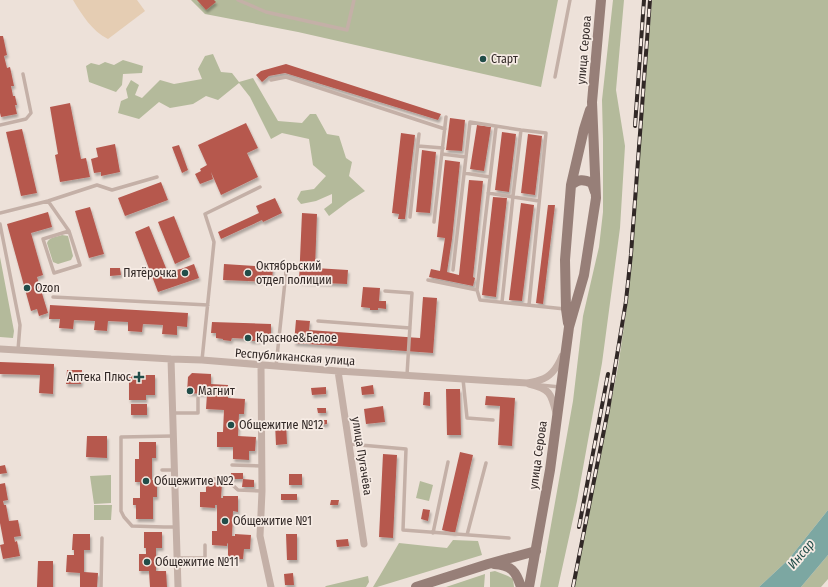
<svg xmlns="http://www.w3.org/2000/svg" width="828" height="587" font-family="'Fira Sans Condensed',sans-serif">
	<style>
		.green { fill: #b4ba9b }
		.sand { fill: #e5cdb3 }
		.water { fill: #7ca7a2 }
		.building { fill: #b6584e; filter: url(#shadow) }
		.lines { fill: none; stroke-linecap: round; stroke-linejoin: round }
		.lane { stroke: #c4b0a7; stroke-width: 3.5 }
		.street { stroke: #c4b0a7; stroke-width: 7 }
		.secondary { stroke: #977f78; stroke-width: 10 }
		.rail-casing { stroke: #312826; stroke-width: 4 }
		.rail { stroke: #f6ebe4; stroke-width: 2.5; stroke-dasharray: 8; stroke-linecap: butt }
		.poi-dot { fill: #214d49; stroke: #f6ebe4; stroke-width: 1.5 }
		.labels { text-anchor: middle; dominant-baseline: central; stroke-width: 3.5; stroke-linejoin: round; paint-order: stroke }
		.street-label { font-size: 12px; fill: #312826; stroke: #f6ebe4 }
		.poi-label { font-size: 12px; fill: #312826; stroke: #f6ebe4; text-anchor: start }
		.water-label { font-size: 13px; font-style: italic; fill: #214d49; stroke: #f6ebe4 }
	</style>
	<defs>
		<filter id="shadow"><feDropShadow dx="1.5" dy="3" stdDeviation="1" flood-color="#0004"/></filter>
	</defs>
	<rect width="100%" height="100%" fill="#ede1d9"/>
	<path class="green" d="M191,0h367l-17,87 -243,-55 -93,-18z
		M613,0h11l-8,90 9,56 -5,82 -18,135 -25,138 -19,86h-18l33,-186 10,-85 16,-69 4,-35v-72l-1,-40z
		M652,0h176v510l-40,50 -29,27h-185l44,-220 10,-68z
		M213,54l8,18 11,1 7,9 14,-4 25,43 24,2 8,-9h6l11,20 12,2 7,22 6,4 -3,14 16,15 -16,10 -20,15 -5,-7 8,-6v-9l-16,7 -15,3 -4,-5 4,-8 13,-2 12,-13 -13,-11 -4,-26 -27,-6 -11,6 -21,-42 -11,-14 -21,17 -12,-4 -13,8 -23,4 -11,-6 -20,17 -21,-6 3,-12 7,-3 -2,-9 5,-9 8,5 -4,10 7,3 18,-18 14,4 28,-5 -4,-10 7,-13z
		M123,60l20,6 -1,7 -19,1 -1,11 -6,7 -27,-10 -3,-16 5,-3 8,2 6,-3 9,3z
		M62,235l6,1 5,20 -2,4 -13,4 -5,-2 -6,-19c2,-6 10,-6 15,-8z
		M0,257l14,74 -1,7 -13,-1z
		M111,475v28l-17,1 -4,-28z
		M420,481l13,4 -4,16 -13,-3z
		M94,505h18l-1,15h-17z
		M453,540l25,1 4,14 -105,32h-4l26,-44 28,3 20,2z
		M828,555v24l-7,8h-20z
		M495,571l13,5 5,3 1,8h-24v-15z
		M485,574l-1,13h-38z
		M368,576l1,6 -3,5h-41l1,-1z"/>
	<path class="sand" d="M73,0h64l8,11 -37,28c-16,-8 -26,-24 -35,-39z"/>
	<path class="water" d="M828,510v45l-27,32h-42l29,-27z"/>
	<path class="building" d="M197,0h17l2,2 -10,8z
		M0,36h3l4,19 -3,1 3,12 3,-1 4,19h-3l2,10h2l2,9h-2l2,9 -16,3 -1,-4z
		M286,64l155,50 -3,6 -153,-47 -16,3 -7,6 -6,-7 5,-4z
		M70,103l11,56 5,-1 4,19 -30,5 -5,-27 3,-1 -8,-47z
		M450,118l15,2 -3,31 -16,-1z
		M246,123l12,25 -11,5 11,24 -37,18 -10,-23 2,7 -13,5 -5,-10 6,-3 -1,-2 7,-4 -9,-20z
		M477,125l14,2 -7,44 -14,-2z
		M22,129l15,64 -16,3 -15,-64z
		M502,132l14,2 -7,58 -14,-2z
		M401,133l14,2 -10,84h-7l1,-5 -7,-1z
		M528,134l14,2 -7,59 -14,-2z
		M115,144l5,28 -19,4v-4l-7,1 -3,-14 7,-2 -2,-9z
		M179,145l9,25 -6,3 -10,-26z
		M422,150l14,2 -6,61 -14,-1z
		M445,160l15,2 -8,77 -5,33 12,3 10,-95 14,1 -10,96 2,1 -2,8 -44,-9 2,-8 9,2 5,-33 -8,-1z
		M161,182l7,18 -43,16 -7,-18z
		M493,197l14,1 -11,99 -14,-2z
		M275,198l7,15 -19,9 -1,-2 -41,19 -3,-7 41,-19 -3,-7z
		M521,203l13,2 -12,96 -13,-1z
		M548,205h7l-12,99 -7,-1z
		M90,207l14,47 -15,4 -14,-47z
		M48,212l4,15 -21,6 12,42 -6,2 11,36 -9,3 -2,-7 -6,2 -24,-87z
		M302,213l15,1 -2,54 33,2 -1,14 -48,-2z
		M174,216l16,41 -15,7 -17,-42z
		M149,226l19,47 12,-4h1l13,-5 5,14 -41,14 -23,-60z
		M224,264l49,3 -1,15 -49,-2z
		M110,268h10l1,7 -11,1z
		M363,287l17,1 -1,13h7v8l-8,-1v2h-8v-2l-9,-1z
		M423,297l14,1 -4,55 -139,-10 2,-23 14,1 -1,9 111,8z
		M50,305l138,8 -1,14 -10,-1v9l-15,-1 1,-9 -20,-1 -1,8 -14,-1v-9l-20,-1 -1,10 -13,-1 1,-9 -21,-1 -1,9 -14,-1 1,-9h-11z
		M212,322l59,2v10h-5v5h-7v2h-9v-2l-18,-1 -1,3 -8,-1v-1l-7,-1v-5h-5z
		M0,362l54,2 -1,30 -14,-1 1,-18 -40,-1z
		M67,370h15l-1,14h-15z
		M192,373l19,1v10l17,1v13l17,1 -1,15h-5l-1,22 18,1 -1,14h-6v9l-16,-1v-12h-16v-15h6l1,-22 -18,-1 1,-15 -20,-1 1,-16z
		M129,375h26v20h-9v5h-17z
		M373,385l1,9 -12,1 -1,-8z
		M326,387v7l-14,1 -1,-7z
		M446,389h14l1,46h-14z
		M424,392h6v14l-7,-1z
		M486,396l29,2 -3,48 -14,-1 2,-39 -15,-1z
		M131,404h16v11h-16z
		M383,406l2,16 -19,2 -2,-15z
		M317,408h9v5h-8z
		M319,420h8v4l-8,1z
		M275,423h11l1,21 -11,1z
		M87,436h20v22l-21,-1z
		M139,442h17v16h-4v22h5v17h-4v22h-17v-14h-3v-7h7v-16h-5v-23h4z
		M460,452l13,3 -18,78 -13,-3z
		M383,454l14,1 -4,83 -14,-1z
		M5,465l2,8 -7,1v-8z
		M231,473h12v6h-12z
		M289,474h13v11h-13z
		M243,479l11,1v7h-12z
		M206,482l16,1 -1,15h2v-2h15v16l-5,-1 -1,25h3v-2l16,1 -1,14h-6l-1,10h-15v-15l-1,-1v3l-15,-1v-14h5v-26h-2v3l-15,-1v-15h6z
		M5,483l3,17 -5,1 1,4h2l3,16 9,-1 3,16 -7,1 1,5 2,-1 3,15 -17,3 -3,-14 4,-1 -4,-21v-39z
		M281,494h16v6h-16z
		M331,500h8l-1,5h-8z
		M423,509l7,1 -2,11 -7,-2z
		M144,532h18v16h-6v23h10l1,16h-17l-1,-16h-10v-17h7v-6h-2z
		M73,534h17v16h-6v22l14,1 -1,14h-17v-14l-14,-1 1,-17h7v-5h-2z
		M286,534h11v26h-10z
		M348,539l1,7 -12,1 -1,-7z
		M38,561h15v26h-16z
		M293,573l1,12h-9l-1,-11z"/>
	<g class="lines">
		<path class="lane" d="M238,0l28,12 81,18 7,-30
			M555,77l15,-77
			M271,80l15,-3 159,52
			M0,125l26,-6 5,-6 -8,-39
			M418,146l25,2
			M442,154l24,3
			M464,173l26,4
			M488,193l51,8
			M48,201l21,30 11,34 -26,8 -11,-34 26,-8
			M0,213l48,-12 49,-16 15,5 45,-13
			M410,217l9,-83
			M434,222l12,-105
			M0,224l20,101 -2,25
			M453,270l17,-148 51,8 25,3 -17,172
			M428,280l49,10 3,10 85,9
			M477,290l19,-163
			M385,291l27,2 -5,82
			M53,297l155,8
			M502,302l11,-106 8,-66
			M318,321l92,7
			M202,360l12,-118 -9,-28 55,-27
			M276,366l10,-94
			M463,379l4,39 26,2
			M540,385l20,2
			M173,413h25v-15
			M173,436l-52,1v74l3,6 8,9 32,1h12
			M349,444l57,5 -3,81 106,8
			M232,465l30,1
			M162,470h13
			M202,479h24l12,11 24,1
			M433,533l15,-71
			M467,535l19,-72
			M177,558h28v-13
			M101,587l1,-49"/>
		<path class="street" d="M0,349l171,10 31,1 136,11 189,12c4,-1 9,-1 13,-3 11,-3 18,-14 22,-24
			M171,359l7,228
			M261,365l1,126 -2,45 11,51
			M338,371l26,173
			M529,384c21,5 22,9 27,29"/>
		<path class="secondary" d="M571,185c8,-6 12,-6 21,-2l3,9
			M568,323l-2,-14 -1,-49 6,-75 13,-56 6,-19
			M494,564c17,1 22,7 27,23
			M416,587l72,-23 48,-13
			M529,587l21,-117 19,-143 15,-52 12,-77 -4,-96 9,-102"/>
		<g class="rail-casing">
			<path id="rail" d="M635,126l9,-126
				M579,527l29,-153
				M573,587l35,-177 18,-109 5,-47 19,-254"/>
		</g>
		<use href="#rail" class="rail"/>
	</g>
	<g class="poi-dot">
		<circle cx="483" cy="59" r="4"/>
		<circle cx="185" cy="273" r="4"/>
		<circle cx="248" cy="273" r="4"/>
		<circle cx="27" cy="288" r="4"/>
		<circle cx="248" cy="338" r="4"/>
		<path d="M137 371h4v4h4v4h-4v4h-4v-4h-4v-4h4z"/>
		<circle cx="190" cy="391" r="4"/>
		<circle cx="231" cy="425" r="4"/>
		<circle cx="146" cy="481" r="4"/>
		<circle cx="225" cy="521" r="4"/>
		<circle cx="147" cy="562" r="4"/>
	</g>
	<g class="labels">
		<g class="street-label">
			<text transform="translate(584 50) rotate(-85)">улица Серова</text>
			<text transform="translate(295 357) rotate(4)">Республиканская улица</text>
			<text transform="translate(538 455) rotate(-82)">улица Серова</text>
			<text transform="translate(362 456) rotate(81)">улица Пугачёва</text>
		</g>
		<g class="poi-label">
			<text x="491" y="59">Старт</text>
			<text x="256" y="266">Октябрьский<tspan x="256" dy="14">отдел полиции</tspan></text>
			<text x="177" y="273" text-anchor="end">Пятёрочка</text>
			<text x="35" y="288">Ozon</text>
			<text x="256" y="338">Красное&amp;Белое</text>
			<text x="131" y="377" text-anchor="end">Аптека Плюс</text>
			<text x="198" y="391">Магнит</text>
			<text x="239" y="425">Общежитие №12</text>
			<text x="154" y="481">Общежитие №2</text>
			<text x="233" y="521">Общежитие №1</text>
			<text x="155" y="562">Общежитие №11</text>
		</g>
		<g class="water-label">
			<text transform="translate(801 554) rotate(-50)">Инсар</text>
		</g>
	</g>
</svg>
